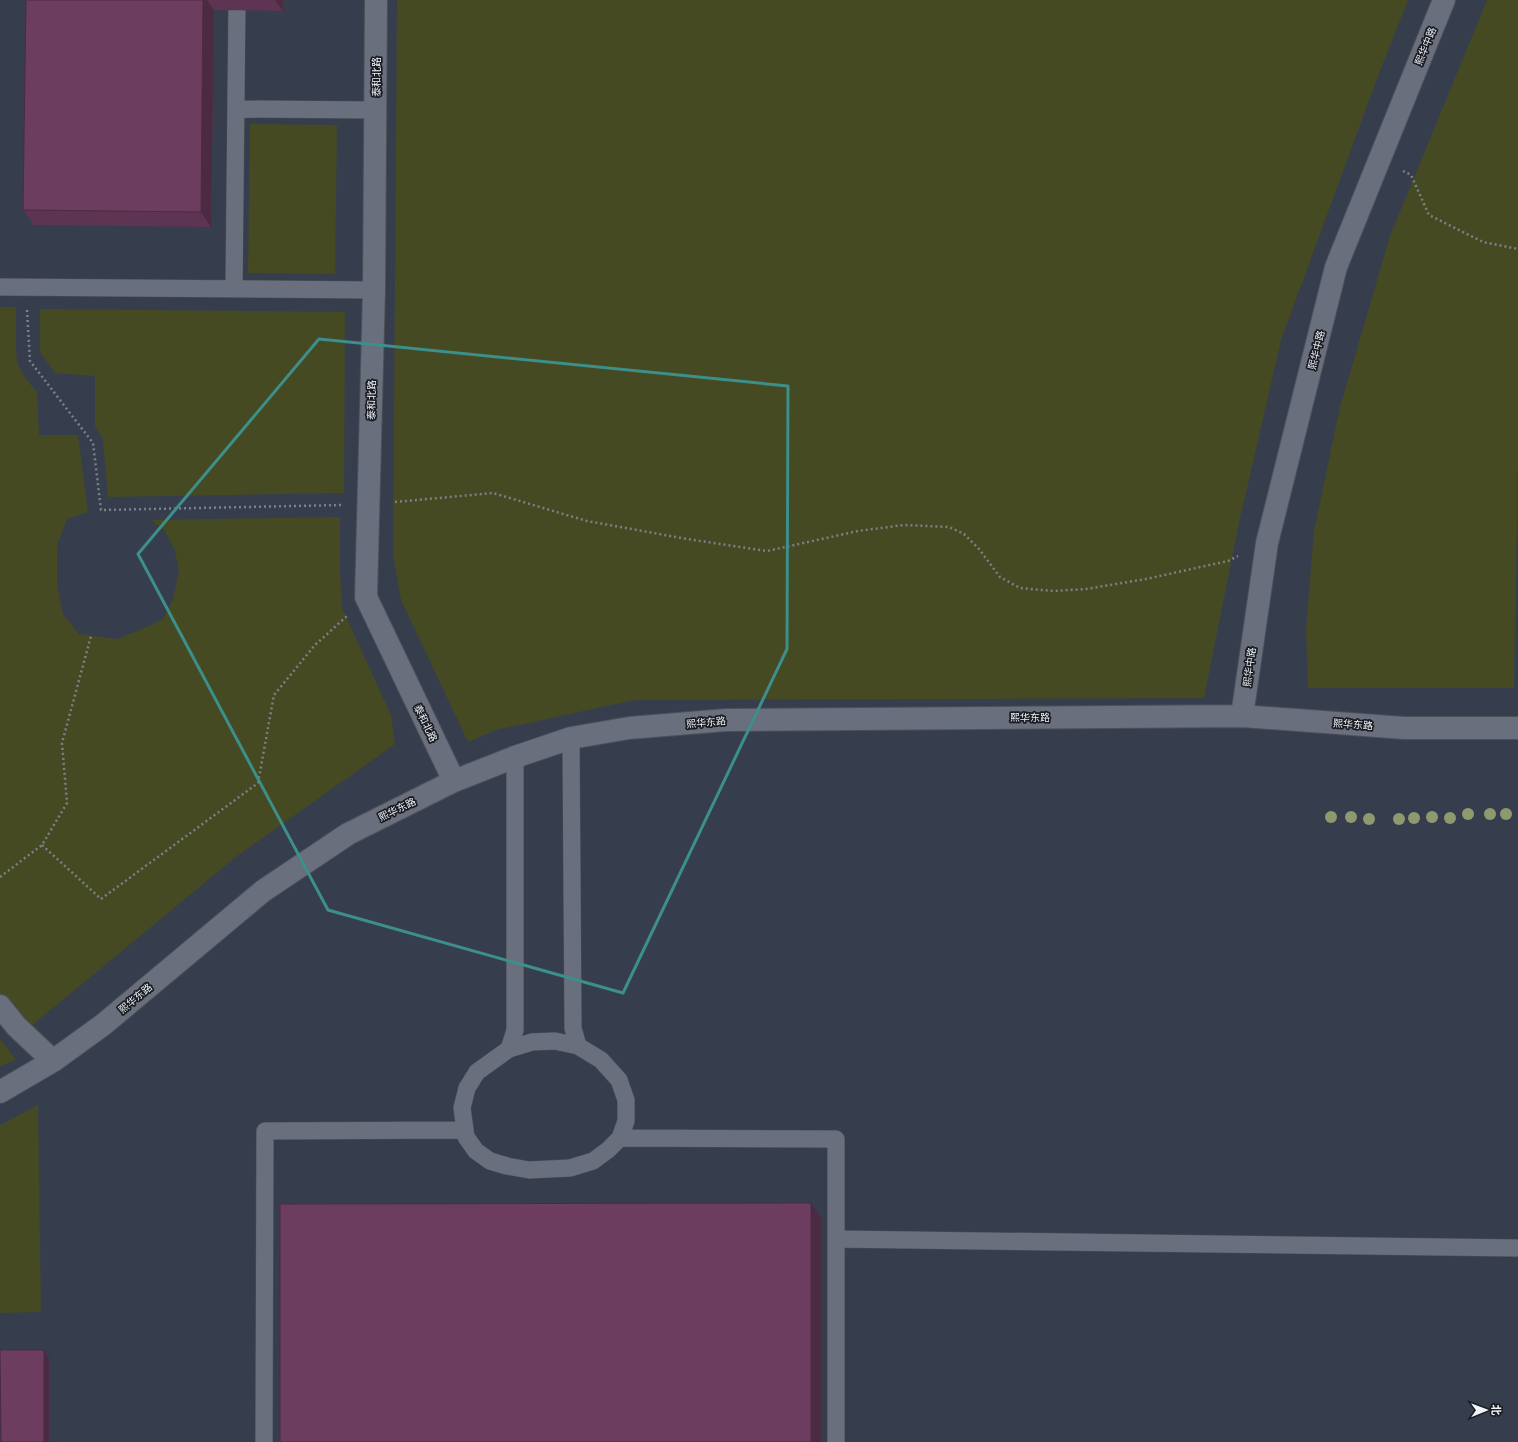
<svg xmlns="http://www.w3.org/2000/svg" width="1518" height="1442" font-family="Commissioner,'Noto Sans SC',sans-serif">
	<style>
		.built { fill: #363e4e }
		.green { fill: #454a23 }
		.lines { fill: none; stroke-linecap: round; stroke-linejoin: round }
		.service-casing { stroke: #4b5058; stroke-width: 18 }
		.minor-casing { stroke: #4b5058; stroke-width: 24 }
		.path { stroke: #7b8089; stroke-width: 2.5; stroke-dasharray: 2 3; stroke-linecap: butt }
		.service { stroke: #696f7c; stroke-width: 17 }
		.minor { stroke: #696f7c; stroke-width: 22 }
		.tree { fill: #8f996e }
		.wall { fill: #5d3452 }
		.shaded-wall { fill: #4c2b42 }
		.building { fill: #6c3d5f; stroke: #4c2b42 }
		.marked { fill: none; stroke: #3c8f8a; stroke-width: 3; stroke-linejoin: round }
		.labels { text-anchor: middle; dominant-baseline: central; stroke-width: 3.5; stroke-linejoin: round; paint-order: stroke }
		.street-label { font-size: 10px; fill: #f0f4fb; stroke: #191c21 }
	</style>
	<rect width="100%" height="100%" fill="#2e343f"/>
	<path class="built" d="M0,0h1518v1442h-1518z"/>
	<path class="green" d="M397,0h1011l-30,76 -97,264 -42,183 -35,175 -570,2 -138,30 -28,12 -67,-142 -8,-45z
		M1487,0h31v468l-4,220h-206l-2,-60 8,-97 26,-124 50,-171z
		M250,124l87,1 -2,149 -87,-1z
		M0,307h16v45l2,13 7,13 12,14 2,43h39l10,77 -21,7 -10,26v41l6,28 16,20 38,5 23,-9 23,-11 10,-20 6,-29 -4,-19 -10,-20 -14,-11 189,-3v54l2,37 49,107 4,29 -158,112 -206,170 -19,-16 -12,-15z
		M40,309l305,3 -1,181 -236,4 -5,-57 -8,-14v-50l-40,-3 -15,-21z
		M0,1039l16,21 -16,6z
		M38,1105l3,207 -41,1v-188z"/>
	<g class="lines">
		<g class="service-casing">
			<path id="service" d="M237,109l138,1
				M0,287l374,3
				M234,289l3,-289
				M515,757v273l-6,19 -32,23 -10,16 -5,20 4,29 10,14 14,10 17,5 22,4 41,-2 23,-7 15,-11 12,-12 6,-17v-21l-7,-20 -18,-20 -23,-14 -5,-18 -2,-290
				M509,1049l23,-7 23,-1 23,5
				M620,1138l216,1v303
				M836,1239l682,9
				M264,1442l1,-311 200,-1"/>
		</g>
		<g class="minor-casing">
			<path id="minor" d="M376,0l-2,290 -8,307 88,184
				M1242,716l25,-173 69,-276 108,-267
				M0,1006l16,20 37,35
				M0,1092l53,-31 51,-37 159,-133 85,-57 106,-53 61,-24 56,-19 58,-10 97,-8 516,-4 162,12h114"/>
		</g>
		<path class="path" d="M1403,171l8,4 18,40 54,27 35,7
			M27,310l3,51 63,82 8,67 241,-5
			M395,502l98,-9 94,28 100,18 80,12 91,-20 46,-6 45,2 15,7 15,15 21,28 20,11 33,3 33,-2 60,-10 82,-18 10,-5
			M42,845l59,54 157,-116 16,-88 41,-50 32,-29
			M0,877l42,-32 25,-42 -5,-60 29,-107"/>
		<use href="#service" class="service"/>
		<use href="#minor" class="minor"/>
	</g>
	<g class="tree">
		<circle cx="1468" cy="814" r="6"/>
		<circle cx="1490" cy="814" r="6"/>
		<circle cx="1506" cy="814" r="6"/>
		<circle cx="1331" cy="817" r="6"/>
		<circle cx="1351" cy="817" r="6"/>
		<circle cx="1432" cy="817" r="6"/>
		<circle cx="1414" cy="818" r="6"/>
		<circle cx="1450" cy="818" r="6"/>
		<circle cx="1369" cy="819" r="6"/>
		<circle cx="1399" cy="819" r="6"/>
	</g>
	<path class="wall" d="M26,0h257v11l-69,-1 -3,217 -177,-2 -11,-15z"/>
	<path class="shaded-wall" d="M203,0h4l7,10 -3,217 -10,-15z
		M275,0h8v11z
		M811,1203l10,15v224h-10z
		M44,1350l5,8v84h-5z"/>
	<path class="building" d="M26,0h177l-2,212 -178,-2z
		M811,1203v239h-531v-238z
		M0,1350h44v92h-43z"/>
	<path class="marked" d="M319,339l469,47 -1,263 -164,344 -295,-83 -190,-356z"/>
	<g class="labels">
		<g class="street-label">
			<text transform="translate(1425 46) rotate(-68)">熙华中路</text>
			<text transform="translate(376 77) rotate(-90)">泰和北路</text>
			<text transform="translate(1316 350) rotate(-76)">熙华中路</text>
			<text transform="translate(371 400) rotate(-89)">泰和北路</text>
			<text transform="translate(1249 667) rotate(-82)">熙华中路</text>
			<text x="1030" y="717">熙华东路</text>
			<text transform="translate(706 722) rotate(-5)">熙华东路</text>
			<text transform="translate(426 723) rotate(64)">泰和北路</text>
			<text transform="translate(1353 724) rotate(4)">熙华东路</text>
			<text transform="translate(397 809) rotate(-26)">熙华东路</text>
			<text transform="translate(135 998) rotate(-40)">熙华东路</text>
		</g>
	</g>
	<g transform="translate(1486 1410) rotate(89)" stroke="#191c21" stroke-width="3" paint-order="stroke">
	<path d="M0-3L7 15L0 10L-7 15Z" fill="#f0f4fb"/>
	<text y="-6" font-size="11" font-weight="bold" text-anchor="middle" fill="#f0f4fb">北</text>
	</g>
</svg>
